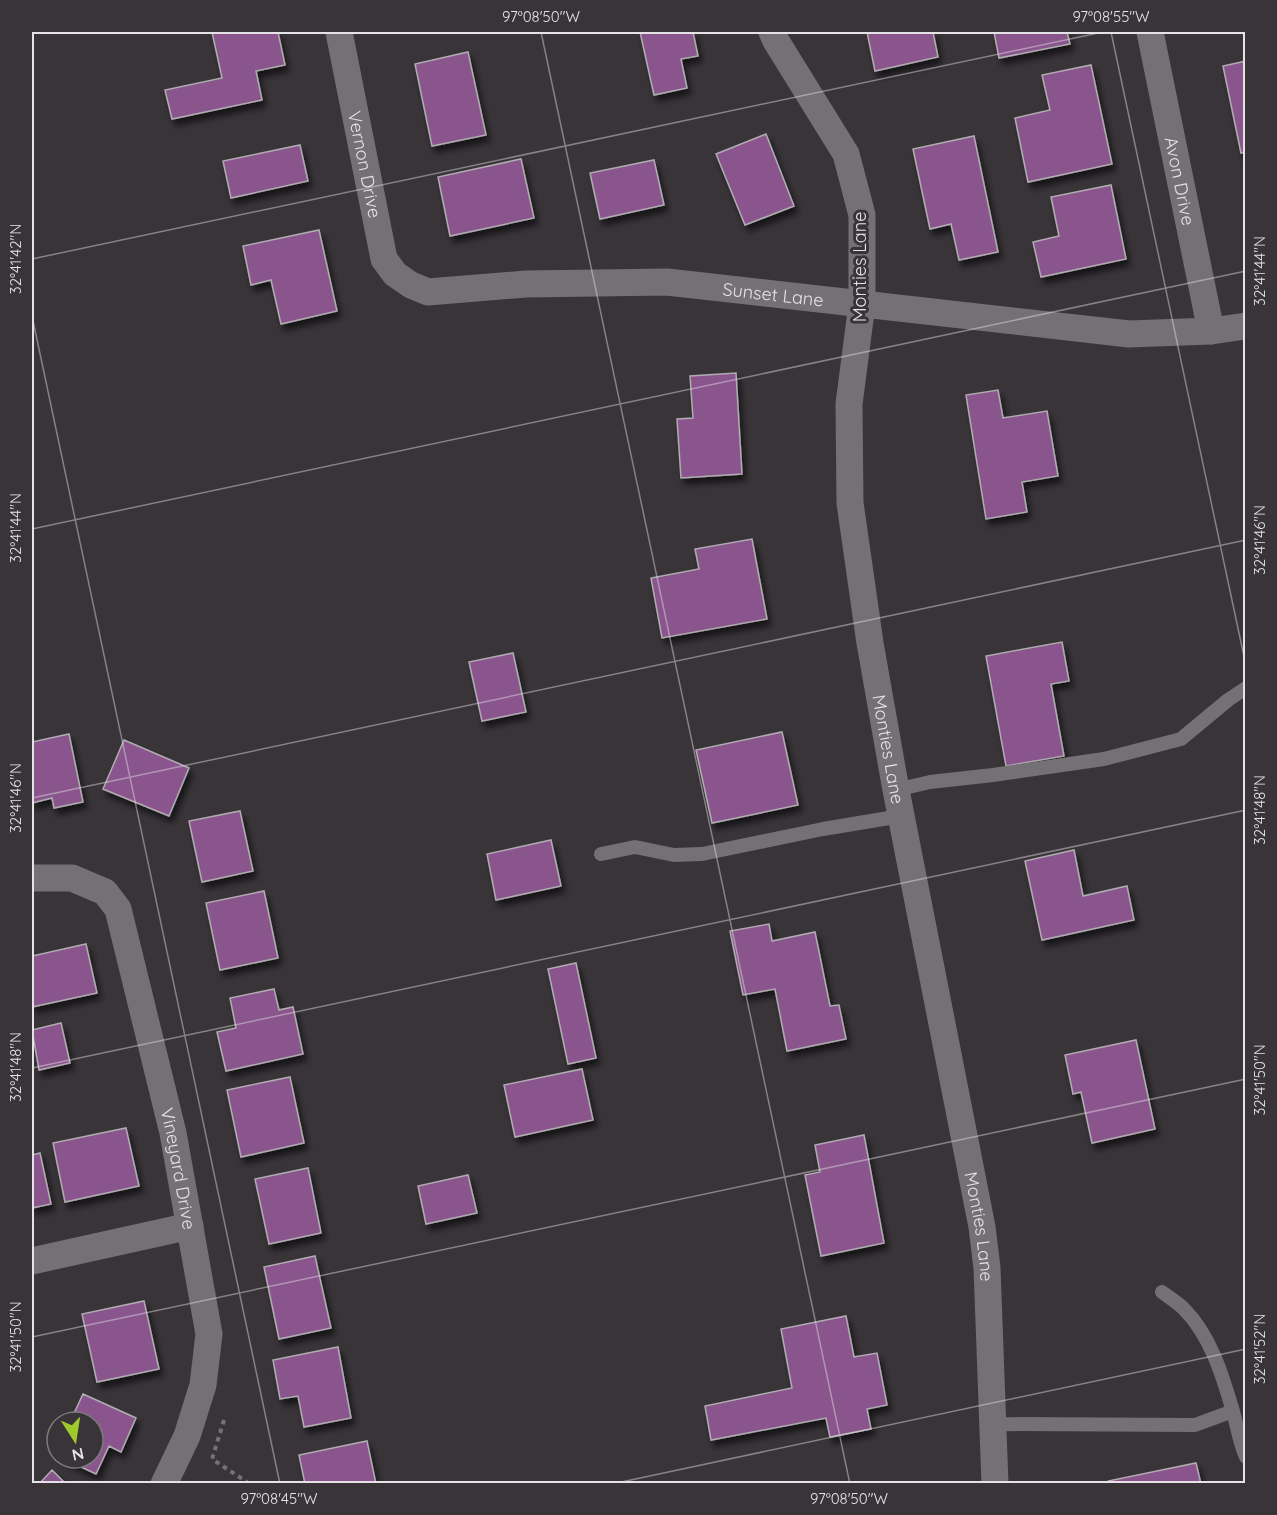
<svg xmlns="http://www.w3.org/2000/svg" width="1277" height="1515" font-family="Quicksand,sans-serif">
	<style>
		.building { fill: #8a558d; stroke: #b0acb1; stroke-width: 1.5; filter: url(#shadow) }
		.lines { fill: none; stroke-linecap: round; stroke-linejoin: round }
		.path { stroke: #757275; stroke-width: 4; stroke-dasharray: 4.5 4.5; stroke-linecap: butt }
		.service { stroke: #747074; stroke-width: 14 }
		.minor { stroke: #747074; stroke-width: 27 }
		.ticks { fill: none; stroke: #e5e3e5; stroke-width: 1.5; stroke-opacity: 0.45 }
		.labels { text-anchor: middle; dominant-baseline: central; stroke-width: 6; stroke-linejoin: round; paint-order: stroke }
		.street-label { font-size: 18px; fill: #e5e3e5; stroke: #383438 }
		.neatline { fill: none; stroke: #e5e3e5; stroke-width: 2 }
		.ticks-label { font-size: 15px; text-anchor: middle; fill: #e5e3e5 }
	</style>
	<defs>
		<filter id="shadow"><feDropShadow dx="3.5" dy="6" stdDeviation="3" flood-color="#0009"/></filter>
	</defs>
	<rect width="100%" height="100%" fill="#383438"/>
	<path class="building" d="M212,32h66l7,33 -29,6 6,29 -90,19 -7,-29 57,-12z
		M640,32h53l5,24 -17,3 6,29 -33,7z
		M867,32h66l5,25 -63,14z
		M994,32h73l3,12 -71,14z
		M468,52l18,83 -54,11 -17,-82z
		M1246,61v91l-5,1 -18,-87z
		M1091,65l21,99 -84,18 -13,-64 35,-8 -8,-35z
		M766,134l28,72 -49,19 -29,-71z
		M974,136l24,116 -39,8 -8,-36 -21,5 -17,-80z
		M300,145l8,36 -77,17 -8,-37z
		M521,159l13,59 -84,18 -12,-59z
		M654,160l10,45 -64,14 -10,-46z
		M1111,185l15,74 -85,18 -8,-35 26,-6 -8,-39z
		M319,230l18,81 -56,13 -10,-44 -20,5 -8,-39z
		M736,373l6,101 -61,4 -4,-59 16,-1 -3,-42z
		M998,390l5,28 44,-7 11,65 -36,6 5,30 -41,7 -20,-124z
		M752,539l15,80 -105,19 -11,-60 48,-9 -4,-20z
		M1062,642l7,39 -18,3 13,72 -58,10 -20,-110z
		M513,653l13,59 -44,9 -13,-59z
		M782,732l16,73 -86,18 -16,-73z
		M69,734l14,68 -29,6 -2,-10 -20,5v-61z
		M124,740l65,28 -20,48 -66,-27z
		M240,811l13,60 -51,11 -13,-61z
		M551,840l10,46 -65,14 -9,-46z
		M1074,850l9,46 44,-10 7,34 -92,20 -17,-79z
		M264,891l14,67 -58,12 -14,-67z
		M769,924l3,17 43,-9 15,74 9,-1 7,34 -59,12 -12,-62 -32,6 -13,-64z
		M86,944l11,49 -65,14v-51z
		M576,963l20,95 -28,6 -20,-95z
		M274,989l5,21 14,-3 10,47 -77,17 -9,-39 19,-4 -6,-30z
		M61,1023l9,40 -31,7 -7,-40z
		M1136,1040l19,89 -63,14 -11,-51 -8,2 -8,-39z
		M582,1069l11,51 -78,17 -11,-52z
		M290,1077l14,66 -63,14 -14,-67z
		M126,1128l13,58 -74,16 -12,-59z
		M864,1135l20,108 -63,13 -16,-81 15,-3 -5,-27z
		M40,1153l11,51 -19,4v-53z
		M308,1168l13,65 -52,11 -14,-65z
		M468,1175l9,38 -51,11 -8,-38z
		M315,1256l16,72 -52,11 -15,-72z
		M144,1301l15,68 -62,13 -15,-68z
		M846,1316l8,41 23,-4 10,52 -20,4 4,20 -41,8 -4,-19 -115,22 -6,-34 87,-18 -11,-59z
		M338,1347l13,71 -47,9 -6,-31 -18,3 -7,-39z
		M83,1394l53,24 -15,34 -12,-6 -13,28 -34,-16h31v-36h-23z
		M367,1441l9,43h-71l-6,-29z
		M1196,1463l5,21h-93v-3z
		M52,1470l14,14h-27z"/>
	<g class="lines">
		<path class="path" d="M224,1420l-12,39 38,25"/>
		<path class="service" d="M896,790l34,-8 63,-7 111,-16 77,-20 47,-39 18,-12
			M601,854l34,-7 39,8 28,-1 121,-25 78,-13
			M1162,1292c8,6 16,11 22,17 26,26 38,65 48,99 5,17 7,33 14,49
			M992,1424l203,1 38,-14"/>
		<g class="minor">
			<path id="s1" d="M339,32l45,227 11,15 16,11 17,7 98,-8 141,-2 462,52 82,-3 35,-5"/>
			<path id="s2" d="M772,32l4,9 70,113 16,61v89l-13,100 1,99 20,140 26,147 86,437 5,41 8,216"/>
			<path id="s3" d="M1150,32l61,299"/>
			<path id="s4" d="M32,878h40l33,14 13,17 55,224 36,201 -6,51 -16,51 -23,48"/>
			<path d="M32,1261l158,-35"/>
		</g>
	</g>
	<path class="ticks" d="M541,32l309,1452M1111,32l135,634M32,259l1071,-227M32,316l248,1168M32,529l1214,-258M32,798l1214,-258M32,1068l1214,-258M32,1337l1214,-258M612,1484l634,-135"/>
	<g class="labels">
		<g class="street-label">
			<text stroke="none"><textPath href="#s1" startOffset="135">Vernon Drive</textPath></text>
			<text stroke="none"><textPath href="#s3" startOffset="152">Avon Drive</textPath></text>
			<text transform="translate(859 267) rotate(-90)">Monties Lane</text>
			<text stroke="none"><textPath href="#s1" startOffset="634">Sunset Lane</textPath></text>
			<text stroke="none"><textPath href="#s2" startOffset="744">Monties Lane</textPath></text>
			<text stroke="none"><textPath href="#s4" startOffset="364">Vineyard Drive</textPath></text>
			<text stroke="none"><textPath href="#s2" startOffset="1230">Monties Lane</textPath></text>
		</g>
	</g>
	<rect width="1277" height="1515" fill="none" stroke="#383438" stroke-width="66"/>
	<g transform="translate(75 1440) rotate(168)"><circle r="28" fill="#383438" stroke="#7d7a7d" stroke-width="1.5"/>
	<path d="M0-4.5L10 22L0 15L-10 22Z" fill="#a0c92b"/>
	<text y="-9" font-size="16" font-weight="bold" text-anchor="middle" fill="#e5e3e5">N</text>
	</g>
	<rect x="33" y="33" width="1211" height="1449" class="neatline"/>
	<g class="ticks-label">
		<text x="541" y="22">97°08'50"W</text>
		<text x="1111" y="22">97°08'55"W</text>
		<text transform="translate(16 259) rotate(-90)" y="5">32°41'42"N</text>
		<text transform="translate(1260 271) rotate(-90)" y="5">32°41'44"N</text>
		<text transform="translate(16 528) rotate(-90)" y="5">32°41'44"N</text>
		<text transform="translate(1260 540) rotate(-90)" y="5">32°41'46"N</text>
		<text transform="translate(16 798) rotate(-90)" y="5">32°41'46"N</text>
		<text transform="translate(1260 810) rotate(-90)" y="5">32°41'48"N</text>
		<text transform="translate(16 1067) rotate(-90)" y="5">32°41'48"N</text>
		<text transform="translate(1260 1080) rotate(-90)" y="5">32°41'50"N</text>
		<text transform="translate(16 1337) rotate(-90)" y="5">32°41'50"N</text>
		<text transform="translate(1260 1349) rotate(-90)" y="5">32°41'52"N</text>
		<text x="279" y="1504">97°08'45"W</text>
		<text x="849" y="1504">97°08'50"W</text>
	</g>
</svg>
